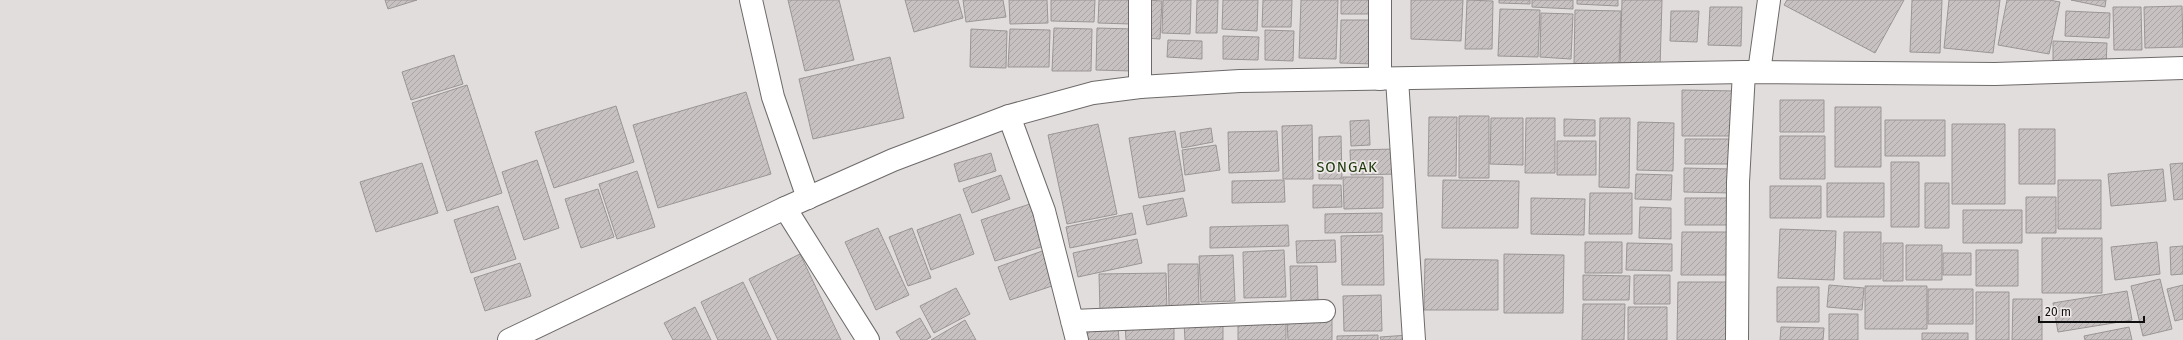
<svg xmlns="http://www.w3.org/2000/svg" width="2183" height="340" font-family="'Fira Sans',sans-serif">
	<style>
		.building { fill: url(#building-hatch); stroke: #9b9696 }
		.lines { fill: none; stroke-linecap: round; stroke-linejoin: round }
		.minor-casing { stroke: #6f6a6a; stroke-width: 24 }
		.major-casing { stroke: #6f6a6a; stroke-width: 24 }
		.minor { stroke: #fff; stroke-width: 22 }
		.major { stroke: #fff; stroke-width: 22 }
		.labels { text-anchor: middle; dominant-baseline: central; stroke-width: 3.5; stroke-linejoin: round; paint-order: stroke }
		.quarter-label { font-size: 15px; letter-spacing: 1px; fill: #1c390b; stroke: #f0eaeb }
	</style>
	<defs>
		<pattern id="building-hatch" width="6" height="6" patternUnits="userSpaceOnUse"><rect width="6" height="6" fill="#c7c1c2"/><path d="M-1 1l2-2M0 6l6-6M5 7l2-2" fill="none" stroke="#aaa5a6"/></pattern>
	</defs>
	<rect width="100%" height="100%" fill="#e2dddd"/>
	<path class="building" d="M385,0h32l-29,9z
		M788,0h51l15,60 -49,11z
		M905,0h53l5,18 -49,14z
		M963,0h40l3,17 -40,5z
		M1009,0h38l1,23 -38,1z
		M1051,0h44l-1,22 -43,-1z
		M1099,0h33l-1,24 -33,-1z
		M1147,0l15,1 -2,38 -15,-1z
		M1163,0h28l-1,34 -28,-1z
		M1197,0h21l-1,33h-21z
		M1223,0h35l-1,31 -35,-2z
		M1263,0h29l-1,27h-29z
		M1301,0h37l-2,59 -37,-1z
		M1341,0h31l-1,14h-30z
		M1411,0h52l-2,41 -50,-2z
		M1467,0l26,1 -1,48h-27z
		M1499,0h31v4l-31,-1z
		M1532,0h41v9l-41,-2z
		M1577,0h41v6l-41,-2z
		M1622,0h40l-2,68 -40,-1z
		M1787,0h117l-29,53 -91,-48z
		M1912,0h30l-2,53 -30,-1z
		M1949,0h51l-7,53 -49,-5z
		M2007,0h42l11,2 -11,52 -51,-9z
		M2071,0h35l-1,7z
		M2182,6l1,41 -38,1 -1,-41z
		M1710,7h32l-1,39 -33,-1z
		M2113,7h28l1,43h-28z
		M1500,9l40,1 -2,47 -40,-1z
		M1575,10l46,1 -2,54 -45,-1z
		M1671,11h28l-2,31 -27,-1z
		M2066,11l44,2 -1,25 -44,-2z
		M1541,13l32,1 -2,45 -31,-2z
		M1341,20h34l-1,44 -34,-1z
		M1054,28l38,1 -1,42h-39z
		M1097,28l36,1 -1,42 -36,-1z
		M971,29l36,2 -1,37 -36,-1z
		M1010,29l40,1 -1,37h-41z
		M1265,30l29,1 -1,30 -28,-1z
		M1223,36l36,1 -1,23 -35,-1z
		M1168,40l34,1v18l-35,-2z
		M2053,41l54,2 -1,22 -53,-2z
		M454,55l9,29 -52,16 -9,-28z
		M890,57l14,61 -91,21 -14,-60z
		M467,85l35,108 -55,18 -35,-108z
		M1682,90l55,1 -1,45h-54z
		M746,92l25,82 -113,34 -25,-83z
		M1780,100h44v32h-44z
		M616,106l18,56 -80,26 -19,-56z
		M1835,107h46v60h-46z
		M1459,116h30v62h-30z
		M1429,117h28l-1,59h-28z
		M1491,118h32v47l-33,-1z
		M1526,118h29v55h-30z
		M1600,118h30l-1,70 -30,-1z
		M1564,119l31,1v16h-31z
		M1369,120l1,25 -19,1 -1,-25z
		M1885,120h60v36h-60z
		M1638,122l36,1 -1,48 -36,-1z
		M1098,124l19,90 -50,10 -19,-89z
		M1952,124h53v80h-53z
		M1312,125l1,54h-30l-1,-53z
		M1211,128l2,14 -31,6 -2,-15z
		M2019,129h36v55h-36z
		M1175,131l10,60 -46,7 -10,-60z
		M1277,131l2,40 -50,2 -1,-41z
		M1341,136l1,43h-23v-42z
		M1780,136h45v43h-45z
		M1685,139h54v25h-54z
		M1557,141h39v34h-39z
		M1216,145l4,25 -35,5 -3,-25z
		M1397,149v25l-46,1 -1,-25z
		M991,153l5,18 -37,11 -5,-18z
		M537,160l22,68 -35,12 -22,-68z
		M1891,162h28v65h-28z
		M422,163l16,50 -62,19 -16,-50z
		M2183,163v36l-9,1 -4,-36z
		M1684,168l48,1v24l-48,-1z
		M2163,169l3,32 -55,5 -3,-32z
		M637,171l18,56 -38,12 -18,-55z
		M1636,174l36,1 -1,25 -36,-1z
		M1001,175l9,24 -38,14 -9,-24z
		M1343,177h40v31l-39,1z
		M1284,180l1,22 -53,1v-22z
		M1443,180l76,1 -1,47h-76z
		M2058,180h43v49h-43z
		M1827,183h57v34h-57z
		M1925,183h24v45h-24z
		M1313,185h28l1,22 -29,1z
		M1770,186h51v32h-51z
		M598,189l16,48 -33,11 -16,-49z
		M1590,193h42v41h-43z
		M2026,197h30v36h-30z
		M1183,198l4,18 -40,9 -4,-19z
		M1531,198l54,1 -1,36 -53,-1z
		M1685,198h48v27h-48z
		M1030,204l14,42 -49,15 -14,-41z
		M498,206l18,53 -45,14 -17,-53z
		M1640,207l31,1v31l-32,-1z
		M1963,210h59v33h-59z
		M1132,213l4,21 -66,14 -4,-21z
		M1382,213v19l-57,1v-19z
		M960,214l14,40 -43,16 -14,-40z
		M1288,225l1,21 -79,2v-21z
		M878,228l31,67 -33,15 -31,-68z
		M912,228l19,50 -23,8 -19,-49z
		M1780,229l56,2 -2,49 -56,-2z
		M1682,232h50l-1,43h-50z
		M1844,232h37v47h-37z
		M1383,235l1,50h-42l-1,-49z
		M2042,238h60v55h-60z
		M1137,239l5,24 -64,14 -5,-24z
		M1335,240l1,22 -39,1 -1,-22z
		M1585,242h37v31h-37z
		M2157,242l3,32 -45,6 -4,-33z
		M1627,243l45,1v27l-46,-1z
		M1883,243h20v38h-20z
		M1906,245h36v35h-36z
		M2183,246v28l-12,1 -1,-28z
		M1045,250l13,34 -48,16 -12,-33z
		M1284,250l2,47 -42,1 -1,-46z
		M1976,250h42v36h-42z
		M1943,253h28v22h-28z
		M800,254l41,86h-63l-29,-61z
		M1504,254l60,1 -1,58h-59z
		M1233,255l2,46 -34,1 -2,-46z
		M1425,259l73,1v50h-74z
		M520,263l11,33 -46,15 -11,-33z
		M1168,264h30l1,41 -30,1z
		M1290,266h27l1,35 -27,1z
		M1166,273l1,38 -67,1 -1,-38z
		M1583,275l47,1 -1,24h-46z
		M1634,275h36v29h-36z
		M2160,279l12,50 -29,7 -12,-50z
		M743,282l28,58h-53l-17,-38z
		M1678,282h52l-1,58h-52z
		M1829,285l35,3 -2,22 -35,-3z
		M2183,285v34l-8,2 -8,-32z
		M1865,286h62v43h-62z
		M1777,287h42v35h-42z
		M956,288l14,26 -36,19 -14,-27z
		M1928,289h45v35h-45z
		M2127,291l5,29 -74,12 -5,-29z
		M1976,292h33v48h-33z
		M1381,295l1,36h-38l-1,-35z
		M2013,299h29v41h-30z
		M1583,304h42l-1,36h-42z
		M695,307l16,33h-38l-9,-17z
		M1628,307h39v33h-39z
		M1829,314h29v26h-29z
		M1332,317v23h-44l-1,-22z
		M920,318l11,19 -5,3h-25l-5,-8z
		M965,320l11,20h-45z
		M1223,320v20h-38l-1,-17z
		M1286,321v19h-48v-18z
		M1174,323v17h-48l-1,-16z
		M1781,327l43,1 -1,12h-43z
		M2129,327l3,13h-47l-1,-4z
		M1118,328l1,12h-32v-11z
		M1922,333h46v7h-46z
		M1378,335v5h-41v-4z
		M1409,335v5h-28l-1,-3z"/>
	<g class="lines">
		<g class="minor-casing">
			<path id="minor" d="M751,0l22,97 35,101
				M1140,0v87
				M1380,0v79
				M1759,72l10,-72
				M1397,79l17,261
				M1009,116l35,95 33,129
				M785,208l83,132
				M1072,321l252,-10
				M1737,340l1,-158 6,-110"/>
		</g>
		<g class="major-casing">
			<path id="major" d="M509,340l276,-132 108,-48 116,-44 84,-23 47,-6 100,-6 504,-9 251,2 188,-6"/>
		</g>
		<use href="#minor" class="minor"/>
		<use href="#major" class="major"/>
	</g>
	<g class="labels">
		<g class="quarter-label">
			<text x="1347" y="167">SONGAK</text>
		</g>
	</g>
	<path d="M2039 316v6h105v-6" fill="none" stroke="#100f0f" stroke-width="2"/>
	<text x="2045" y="316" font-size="12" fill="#100f0f" stroke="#f0eaeb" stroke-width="3" paint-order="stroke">20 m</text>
</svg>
